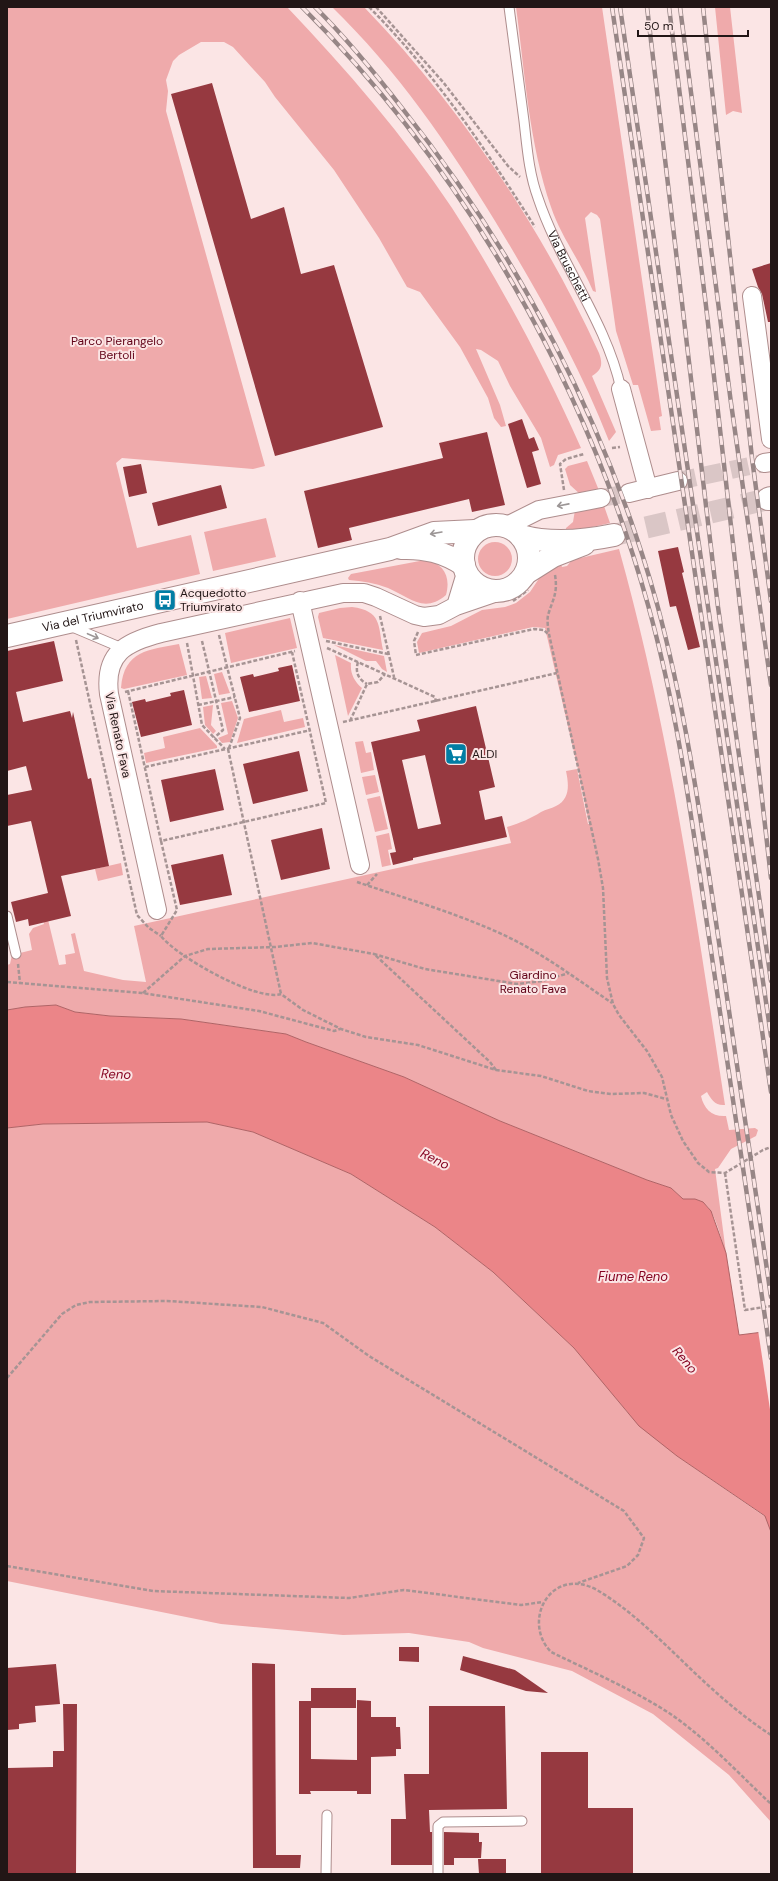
<svg xmlns="http://www.w3.org/2000/svg" width="778" height="1881" font-family="'DM Sans',sans-serif">
	<style>
		.green { fill: #efaaab }
		.water { fill: #eb8588; stroke: #af6466 }
		.pier { fill: #fbe5e5 }
		.building { fill: #963940; fill-rule: evenodd }
		.lines { fill: none; stroke-linecap: round; stroke-linejoin: round }
		.minor-tunnel { stroke: #dac6c6; stroke-width: 18; stroke-dasharray: 18 9; stroke-linecap: butt }
		.secondary-tunnel { stroke: #dac6c6; stroke-width: 22; stroke-dasharray: 22 11; stroke-linecap: butt }
		.service-casing { stroke: #ae8d8d; stroke-width: 11 }
		.minor-casing { stroke: #ae8d8d; stroke-width: 20 }
		.secondary-casing { stroke: #ae8d8d; stroke-width: 24 }
		.path { stroke: #a69494; stroke-width: 2.5; stroke-dasharray: 4 2; stroke-linecap: butt }
		.service { stroke: #fff; stroke-width: 9 }
		.minor { stroke: #fff; stroke-width: 18 }
		.secondary { stroke: #fff; stroke-width: 22 }
		.rail-casing { stroke: #978686; stroke-width: 4.5 }
		.rail { stroke: #fbe5e5; stroke-width: 3; stroke-dasharray: 9; stroke-linecap: butt }
		.oneway { stroke: #9c9696 }
		.labels { text-anchor: middle; dominant-baseline: central; stroke-width: 4; stroke-linejoin: round; paint-order: stroke }
		.street-label { font-size: 12px; fill: #221616; stroke: #fbe5e5 }
		.park-label { font-size: 12px; fill: #610217; stroke: #fbe5e5 }
		.poi-label { font-size: 12px; fill: #221616; stroke: #fbe5e5; text-anchor: start }
		.water-label { font-size: 13px; font-style: italic; fill: #860523; stroke: #fbe5e5 }
	</style>
	<rect width="100%" height="100%" fill="#fbe5e5"/>
	<path class="green" d="M7,7h280c59,62 117,129 165,201 49,76 92,157 129,240l-23,7 -4,10 -4,2 -9,-29 -31,-52 -12,-25 -17,-11 -5,-1 24,56 6,21 -5,1 -7,-9 -6,-20 -28,-51 -40,-55 -13,-5 -28,-49 -45,-68 -59,-73 -10,-15 -32,-35 -9,-5h-23l-22,13 -6,6 -7,19 2,11 -2,20 99,355 -12,3 -131,-11 -6,5 21,85 54,-13 9,39 -193,45z
		M332,7h32c95,98 178,221 235,346 4,11 3,17 -7,23l24,56 -7,9c-30,-77 -71,-149 -114,-220 -47,-77 -98,-151 -163,-214z
		M516,7h86l60,409 -3,1 2,13 -10,1 -13,-46h-5l-17,-54 -16,-112 -3,-4 -6,-3 -6,6 11,74 -3,-1c-12,-29 -32,-54 -42,-84 -22,-64 -26,-133 -35,-200z
		M715,7h15l12,106 -9,-2 -7,4z
		M587,461l13,32 -19,2 -11,-10 -5,-16 3,-3z
		M603,503l7,20 -22,5 -22,2v-2l7,-6 2,-12z
		M266,518l10,39 -63,14 -9,-39z
		M478 559a17 17 0 1 1 34 0a17 17 0 1 1-34 0Z
		M619,549c51,182 77,369 106,556 -10,1 -14,-6 -18,-13l-6,4c3,13 11,21 25,20l3,14 26,-2 3,2 -2,6 -25,13 -13,19 -3,1 11,84c-5,-13 -11,-45 -24,-51 -6,-3 -13,-3 -19,-3l-12,-11 -24,-8 -147,-59 -96,-44 -98,-35 -20,-8 -105,-15 -71,-3 -35,-4 -19,-7 -31,2 -18,3v-45l3,-1 2,-9 20,-5 -3,-16 4,-6 11,-4 -7,-28 5,-1 17,70 7,-1 -1,-9 10,-2 -4,-19 4,-1 9,38 39,9 23,2 -12,-56 377,-83 -4,-16c13,-4 23,-8 34,-15 5,-3 10,-3 15,-6 14,-7 13,-21 10,-35l11,-2 11,55h1l-11,-55 -33,-141 -12,-1 -114,26 -2,-11 5,-9 29,-7 31,-16 23,-3 11,-4 14,-11 12,-18 19,-10 1,3 5,-1 5,-6z
		M425,560c19,3 26,17 21,35 -22,19 -37,2 -58,-7 -13,-5 -26,-7 -39,-8l-1,-2 3,-4z
		M352,607c30,4 26,18 31,43l-60,-12 -5,-21 1,-4 21,-5z
		M290,618l7,30 -66,15 -6,-30z
		M179,644l8,31 -63,14 -3,-1c3,-38 28,-38 58,-44z
		M334,645l50,11 3,16 -5,-3 -6,-8h-10z
		M335,655l16,8c-1,10 3,18 11,25l-14,28z
		M222,672l8,21 -11,2 -5,-21z
		M206,676l6,22 -10,1 -3,-22z
		M232,701l6,17 -8,24 -8,1 -4,-5 10,-4 -7,-31z
		M213,705l-2,20 5,6 -3,3 -8,-9 -2,-18z
		M281,710l3,12 19,-4 2,9 -68,16 7,-24z
		M200,728l17,18v2l-71,15 -2,-10 21,-5 -2,-11z
		M363,741l3,12 5,-1 3,18 -13,3 -6,-31z
		M375,775l4,17 -13,3 -4,-18z
		M380,796l8,33 -13,3 -8,-33z
		M389,833l3,16 -4,1 3,15 -9,2 -6,-31z
		M121,863l2,12 -25,6 -3,-12z
		M207,1122l46,10 98,42 84,53 58,45 81,76 22,25 31,39 50,44 87,60 7,-1v307l-42,-47 -76,-61 -81,-43 -89,-23 -14,-6 -60,-9 -66,2 -122,-11 -214,-43v-453l36,-4z"/>
	<path class="water" d="M56,1005l19,7 35,4 71,3 105,15 20,8 98,35 96,44 147,59 24,8 12,11h12l8,3 8,9 15,42 13,82 32,-4v201l-6,-16 -88,-60 -38,-30 -65,-78 -81,-76 -58,-45 -84,-53 -98,-42 -46,-10 -164,2 -36,4v-118l18,-3z"/>
	<path class="pier" d="M771,1329v87l-13,-86z"/>
	<path class="building" d="M212,83l39,136 33,-12 17,67 33,-9 49,162 -108,29 -104,-362z
		M771,263v59h-3l-6,-28 -4,-7 -6,-18z
		M522,419l7,20 5,-2 5,13 -7,2 9,32 -14,4 -19,-64z
		M487,432l18,73 -33,7 -3,-13 -120,29 3,12 -34,8 -14,-57 139,-33 -4,-15z
		M141,464l6,29 -18,4 -6,-30z
		M221,485l6,23 -69,18 -6,-23z
		M678,547l6,25 -2,1 18,74 -12,3 -12,-44 -6,1 -12,-56z
		M54,641l9,40 -47,11 7,30 47,-11 2,7 1,-6 15,67 3,-1 18,88 -48,10 10,40 -42,10 -1,-7 -12,3 -5,-20 37,-9 -17,-72 -24,5v-31l25,-5 -6,-24 -19,5v-120z
		M292,665l8,36 -51,11 -9,-35 13,-3 1,3 25,-6 -1,-3z
		M184,690l8,35 -51,12 -9,-35 13,-3 1,3 25,-6 -1,-3z
		M476,706l19,81 -16,4 6,29 17,-4 5,21 -94,21v2l-20,5 -3,-12 6,-1 -25,-110 49,-11 -3,-11zM425,755l16,69 -23,5 -16,-69z
		M299,751l9,40 -55,13 -10,-40z
		M215,769l9,41 -54,12 -9,-42z
		M322,828l8,41 -49,11 -10,-40z
		M223,854l9,41 -52,10 -9,-40z
		M399,1647h20v15l-20,-1z
		M463,1656l52,14 33,23 -22,-2 -66,-21z
		M252,1663l23,1 1,191h25l-1,13h-47z
		M56,1664l4,40 -25,2 1,16 -17,2v5l-12,1v-62z
		M311,1688h45v20h-45v51l46,1v-60l14,1v16h25v10h4l1,22h-5v7l-25,1v37h-14v-3h-47l1,3h-12v-93h12z
		M63,1704h14l-1,170h-69v-106l46,-1v-16h11z
		M429,1706h76l2,103 -78,1 1,22h2v33h-41v-46h15l-2,-45h25z
		M541,1752h47v56h45v66h-92z
		M444,1832l35,1v9h3l-1,16h-27v7h-10z
		M478,1859h28v15h-27z"/>
	<g class="lines">
		<path class="minor-tunnel" d="M678,481l86,-18
			M601,498l28,-5"/>
		<path class="secondary-tunnel" d="M614,535l154,-36"/>
		<g class="service-casing">
			<g id="service">
				<path id="s1" d="M509,7c5,38 10,76 15,114 3,26 5,53 14,77 22,66 68,123 83,191"/>
				<path d="M70,626l52,22"/>
				<path d="M7,916l9,38"/>
				<path d="M326,1874l1,-59"/>
				<path d="M438,1874v-48l5,-4 79,-1"/>
			</g>
		</g>
		<g class="minor-casing">
			<path id="minor" d="M752,296l19,143
				M621,389l27,100
				M764,463l7,-1
				M629,493l49,-12
				M507,526l32,-16 62,-12
				M300,601l60,264
				M456,606l10,-33
				M157,910l-48,-216c-5,-41 17,-52 52,-61l182,-40h21l12,4 39,18 9,2 15,-2 17,-9 44,-15"/>
		</g>
		<g class="secondary-casing">
			<g id="secondary">
				<path d="M768,499l3,-1"/>
				<circle cx="496" cy="558" r="33"/>
				<path d="M521,536c29,8 64,5 93,-1"/>
				<path d="M401,548c24,-1 43,4 63,17"/>
				<path d="M526,573l27,-17 31,-12"/>
				<path id="s2" d="M7,636l383,-87 44,-16 41,-2"/>
			</g>
		</g>
		<path class="path" d="M369,7c65,65 117,143 166,220
			M376,7l67,75 65,84 12,11
			M612,448l8,-1
			M564,490l-4,-26 6,-5 18,-5
			M555,575c3,18 -2,24 -7,40 -1,6 0,13 1,19l49,225 5,29 4,90 6,26 6,11 28,36 15,26 9,38 12,26 15,22 11,9 16,1 38,-23 8,-3
			M513,601l15,-11
			M380,616l14,61
			M418,632l-4,9 2,14 118,-26 10,1 4,4
			M219,635l21,83 -11,30
			M76,640l61,275 12,13 12,8
			M202,641l21,89 -9,8
			M326,641l62,13
			M187,643l15,82 23,24
			M327,648l108,49 1,5
			M358,662c-3,10 0,17 9,22
			M128,691l33,150 165,-38 -34,-151
			M125,692l170,-41
			M198,705l37,-8
			M350,721l17,-37 11,-2 7,-8
			M343,722l214,-49
			M228,749l53,245
			M145,767l166,-37
			M161,841l16,69 -16,26c15,20 96,66 120,58l22,16 38,19 25,8 52,8 78,25 45,6 47,15 23,3 33,-1 22,6
			M357,882c50,17 103,32 151,55 37,18 70,43 104,66
			M367,885l10,-11
			M18,964l2,19
			M7,982l135,11 117,18 75,20 6,-2
			M143,993l42,-37 23,-7 67,-2 37,-4 62,11
			M496,1070l-6,-8 -116,-108 51,15 92,15 25,-3 27,-8
			M725,1173l20,137 26,-4
			M7,1378l55,-64 14,-9 14,-3 77,-1 95,6 61,16 46,33 255,155 20,27 -6,17 -11,11 -49,17
			M7,1566l146,25 196,7 55,-8 117,15 22,-3
			M771,1735c-37,-24 -68,-54 -99,-84 -23,-22 -48,-45 -75,-61 -46,-25 -76,31 -46,62 39,19 85,39 121,63 36,25 67,59 99,89"/>
		<use href="#service" class="service"/>
		<use href="#minor" class="minor"/>
		<use href="#secondary" class="secondary"/>
		<g class="rail-casing">
			<path id="rail" d="M302,7c163,163 284,376 346,598 31,111 45,225 62,339 20,138 41,276 61,414
				M315,7c31,31 60,66 87,101 116,146 205,316 255,496 29,107 44,216 60,325 18,123 36,245 54,368
				M612,7l159,1085
				M620,7l151,1029
				M647,7l71,600 53,374
				M669,7l37,299 65,572
				M680,7l51,396 40,282
				M703,7l49,451 19,143"/>
		</g>
		<use href="#rail" class="rail"/>
	</g>
	<defs><path id="oneway-shaft" d="M-6 0H5M1.5-3L5.5 0L1.5 3" fill="none" stroke-width="1.6" stroke-linecap="round" stroke-linejoin="round"/></defs>
	<g class="oneway">
		<use href="#oneway-shaft" transform="translate(563 505) rotate(169)"/>
		<use href="#oneway-shaft" transform="translate(436 533) rotate(170)"/>
		<use href="#oneway-shaft" transform="translate(93 636) rotate(23)"/>
	</g>
	<defs>
		<g id="bus-square" transform="scale(1.15)"><rect x="-9" y="-9" width="18" height="18" rx="4" fill="#017da4" stroke="#fbe5e5"/><path d="M-5-6H5V4H4V6H2V4H-2V6H-4V4H-5ZM-3.5-4V0h7V-4ZM-3.5 1.2v1.5H-2V1.2ZM2 1.2v1.5H3.5V1.2Z" fill="#fff"/></g>
		<g id="supermarket-square" transform="scale(1.15)"><rect x="-9" y="-9" width="18" height="18" rx="4" fill="#017da4" stroke="#fbe5e5"/><path d="M-6-5.5h2.5l.6 2H6L4.5 2H-2.5L-4.4-4H-6ZM-1.5 3.2a1.3 1.3 0 1 0 .1 0ZM3 3.2a1.3 1.3 0 1 0 .1 0Z" fill="#fff"/></g>
	</defs>
	<g fill-rule="evenodd">
		<use href="#bus-square" x="165" y="600"/>
		<use href="#supermarket-square" x="456" y="754"/>
	</g>
	<g class="labels">
		<g class="street-label">
			<text stroke="none"><textPath href="#s1" startOffset="268">Via Bruschetti</textPath></text>
			<text stroke="none"><textPath href="#s2" startOffset="88">Via del Triumvirato</textPath></text>
			<text transform="translate(118 735) rotate(78)">Via Renato Fava</text>
		</g>
		<g class="park-label">
			<text x="117" y="341">Parco Pierangelo<tspan x="117" dy="14">Bertoli</tspan></text>
			<text x="533" y="975">Giardino<tspan x="533" dy="14">Renato Fava</tspan></text>
		</g>
		<g class="poi-label">
			<text x="180" y="593">Acquedotto<tspan x="180" dy="14">Triumvirato</tspan></text>
			<text x="472" y="754">ALDI</text>
		</g>
		<g class="water-label">
			<text transform="translate(116 1074) rotate(2)">Reno</text>
			<text transform="translate(435 1159) rotate(27)">Reno</text>
			<text x="633" y="1276">Fiume Reno</text>
			<text transform="translate(685 1360) rotate(50)">Reno</text>
		</g>
	</g>
	<rect width="778" height="1881" fill="none" stroke="#221616" stroke-width="16"/>
	<path d="M638 30v6h110v-6" fill="none" stroke="#221616" stroke-width="2"/>
	<text x="644" y="30" font-size="12" fill="#221616" stroke="#fbe5e5" stroke-width="3" paint-order="stroke">50 m</text>
</svg>
